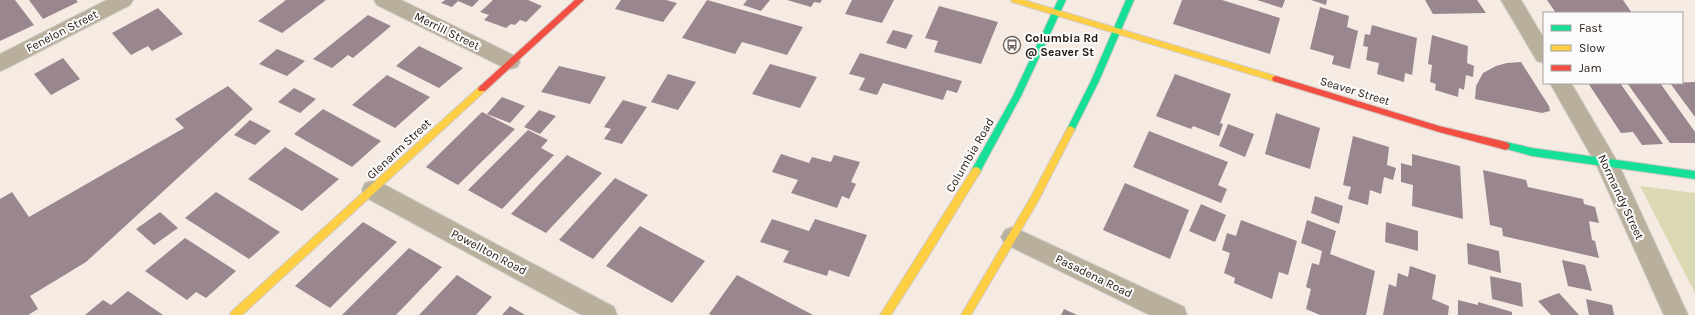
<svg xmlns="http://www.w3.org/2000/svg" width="1695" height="315" font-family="Karla,sans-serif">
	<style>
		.green { fill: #dad9b3 }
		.building { fill: #99868e }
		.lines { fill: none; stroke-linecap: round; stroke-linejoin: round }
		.street-casing { stroke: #d2c9c3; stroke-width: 2 }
		.fast-casing { stroke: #d2c9c3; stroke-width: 2 }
		.slow-casing { stroke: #d2c9c3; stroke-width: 2 }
		.jam-casing { stroke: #d2c9c3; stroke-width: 2 }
		.street { fill: #b9af9d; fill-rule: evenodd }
		.fast { fill: #16e098; fill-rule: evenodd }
		.slow { fill: #ffcf43; fill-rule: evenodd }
		.jam { fill: #f24e42; fill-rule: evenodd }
		.labels { text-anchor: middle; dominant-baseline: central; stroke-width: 4; stroke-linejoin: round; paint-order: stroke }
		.street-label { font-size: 12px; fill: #241910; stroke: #fbfbfb }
		.poi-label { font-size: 12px; font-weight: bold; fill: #241910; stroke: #fbfbfb; text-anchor: start }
	</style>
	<rect width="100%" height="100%" fill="#f5ebe3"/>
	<path class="green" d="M1640,186l55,7v100z"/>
	<path class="building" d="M0,0h15l19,25 -34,16z
		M29,0h47l2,2 -35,17z
		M286,0h40l-44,33 -24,-12z
		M445,0h34l-7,7 -14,-6 -6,6 -11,-4z
		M493,0h35l14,6 -16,16 -6,-2 -5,5 -4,-1 -5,4 -22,-8 5,-5 -9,-3z
		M621,0h45l11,3 -14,19 -48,-13z
		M707,0l96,27 -16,28 -45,-13 -7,12 -53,-16z
		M747,0h23l-9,11 -18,-6z
		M787,0h35l-2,3 -6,-1 -3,5z
		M852,0h42l-12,23 -37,-9z
		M1182,0h40l58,18 -10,36 -97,-30z
		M1257,0h28l-3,8z
		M1311,0h16l-1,5z
		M1425,0h52l9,13 -53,1z
		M1547,0h76l9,13h-76z
		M939,6l59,16 -17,42 -47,-12 4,-11 -13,-3z
		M1320,7l29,9 -2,11 11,4 -8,38 -18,-5 2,-8 -24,-7z
		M158,8l25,26 -31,17 -4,-5 -17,9 -19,-22z
		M368,15l23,11 -38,32 -5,-3 -16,13 -19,-9z
		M1372,25l45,13 -5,37 -7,-2 -1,9 -27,-8 2,-11 -13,-3 2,-13 -5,-1 2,-12 5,1z
		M893,30l20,5 -7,14 -20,-6z
		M1432,35l36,11 -1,17 7,3 -1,11 -7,-2 -2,15 -5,-2 -1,9 -23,-7 1,-6 -6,-2 2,-17 -4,-1z
		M419,46l44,22 -24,20 -43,-22z
		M277,49l28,12 -18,15 -28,-12z
		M860,53l102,28 -5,12 -10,-3 -4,10 -60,-17 -6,12 -18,-5 6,-12 -16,-4z
		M63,58l17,21 -29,16 -17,-21z
		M1521,62l28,44 1,5 -8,2 -67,-14 1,-13 7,-13 13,-7 11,-3z
		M770,64l47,13 -17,31 -48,-14z
		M559,66l47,11 -16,27 -49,-12z
		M668,74l28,8 -18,28 -27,-8z
		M1175,74l56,20 -11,29 3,1 -4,12 -26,-10 -2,3 -35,-13z
		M387,75l43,22 -35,31 -43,-23z
		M1695,82v35l-25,-34z
		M1588,83h32l43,61 -21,1 -9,-13 -12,1z
		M1627,83h33l35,49v11h-25z
		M228,86l25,23 -167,153 -56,34 8,13 -10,6h-28v-116l12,-7 17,25 155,-89 -9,-9z
		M294,88l22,11 -16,14 -22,-11z
		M502,97l23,9 -15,17 -23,-9z
		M623,100l24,7 -25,37 -18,-5 7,-10 -7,-2z
		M323,109l58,32 -29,26 -58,-33z
		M539,110l17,6 -16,18 -16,-7z
		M482,112l33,17 -57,56 -32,-18z
		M1276,113l44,15 -10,41 -45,-15z
		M250,120l21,11 -16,14 -21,-10z
		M1228,124l26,10 -9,23 -26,-11z
		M528,130l20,10 -7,8 13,7 -52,54 -34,-19z
		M1149,131l79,31 -10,23 9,4 -6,14 -88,-36z
		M1353,136l36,11 -2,18 9,3 -3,12 -9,-3 -3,17 -11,-4 -2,15 -20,-6 3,-12 -8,-2z
		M285,147l54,32 -37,32 -54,-32z
		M781,154l28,9 3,-6 19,5 3,-7 26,7 -9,20 5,2 -7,15 -7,-3 -5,12 -46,-15 7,-13 -26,-8z
		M1412,154l48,12 3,53 -51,-13 1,-21 -12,-3v-19l11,3z
		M567,155l35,18 -56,60 -35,-19z
		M1483,170l43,10 2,7 55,12 1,5 11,3 4,16 -10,-2 3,19 3,1 4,17 -96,-22 -1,-8 -12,-3z
		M615,178l33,17 -55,64 -34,-19z
		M1125,183l64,27 -19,49 -67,-29z
		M216,192l64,40 -31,27 -64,-41z
		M1315,196l28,10 -4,18 -28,-11z
		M1201,204l25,11 -11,27 -26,-11z
		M160,212l18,16 -24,17 -18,-16z
		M772,219l37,12 6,-12 52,16 -18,42 -20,-7 -2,6 -44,-14 6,-11 -29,-9z
		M1241,220l56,21 -9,34 -9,-3 -7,27 -38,-16 1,-5 -11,-5 6,-20 -8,-3 5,-17 9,3z
		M1307,220l29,11 -6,23 45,17 -9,44h-46l-14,-6 5,-20 -5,-2 6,-24 7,2 3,-14 -21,-8z
		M363,222l34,20 -67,66 -35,-22z
		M1386,222l32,9v20l-33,-9z
		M640,226l65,35 -33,42 -66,-37z
		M185,238l51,33 -30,27 -10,-6 -9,8 -42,-29z
		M1467,243l32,8 2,22 -33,-9z
		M409,248l33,19 -46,48h-54z
		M1562,260l23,5 7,26 -24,-5z
		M1410,266l26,9 -4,24 17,7 -1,9h-65l6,-31 7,3 2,-14 10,4z
		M457,275l35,22 -16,18h-57z
		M737,275l76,40h-102l-2,-1z
		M1490,276l31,7 2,24 -31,-8z
		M128,291l35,24h-78l18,-15 8,5z
		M1559,293l20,22h-28l-13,-14z
		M1586,299l26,6 2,10h-25z
		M1458,300l20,5v-3l34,10v3h-54z
		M510,306l15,9h-23z
		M1064,309l13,6h-16z"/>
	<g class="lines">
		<g class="street-casing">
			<path id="street" d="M107,0h26l-3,5 -123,63 -7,3v-17z
				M374,0h27l116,57 3,5 -3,5 -7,2 -7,-2 -126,-62z
				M1501,0h20l23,39v24l-7,-2z
				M1550,83h21l47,80 70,152h-24l-67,-149z
				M373,181l8,2 233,124 3,8h-35l-217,-118 -3,-7 3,-7z
				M1013,227l171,80 3,8h-37l-145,-71 -4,-7 4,-7z"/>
		</g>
		<g class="fast-casing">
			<path id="fast" d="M1058,0h8l-45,96 -42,78h-6l-2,-3 42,-75z
				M1126,0h8l-35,81 -25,50h-6l-1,-2 24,-48z
				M1506,142l26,6 163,23v8l-163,-23 -29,-8 -1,-2 1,-2z"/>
		</g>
		<g class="slow-casing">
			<path id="slow" d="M1011,0h13l252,76 4,3 -4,3 -264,-80z
				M482,86l3,1 1,2 -1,2 -243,224h-12l1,-3 248,-225z
				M1071,126l4,3 -38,74 -66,112h-10l70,-118 37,-70z
				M976,167l3,1 2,3 -2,3 -51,83 -37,58h-11l93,-147z"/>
		</g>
		<g class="jam-casing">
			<path id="jam" d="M575,0h9l-99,91h-6l-1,-2 1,-2z
				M1276,76l163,50 67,16 3,2 1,2 -1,2 -3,2 -67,-18 -166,-51 -1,-2 1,-2z"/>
		</g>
		<use href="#street" class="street"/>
		<use href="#fast" class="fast"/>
		<use href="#slow" class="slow"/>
		<use href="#jam" class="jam"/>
	</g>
	<defs>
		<g id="bus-ring" transform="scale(0.9)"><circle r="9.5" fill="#fbfbfb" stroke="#6d625a" stroke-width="1.5"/><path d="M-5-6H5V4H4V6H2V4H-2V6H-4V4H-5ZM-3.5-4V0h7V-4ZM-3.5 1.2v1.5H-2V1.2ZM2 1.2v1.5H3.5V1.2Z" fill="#6d625a"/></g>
	</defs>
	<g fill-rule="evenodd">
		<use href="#bus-ring" x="1012" y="45"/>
	</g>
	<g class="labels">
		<g class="street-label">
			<text transform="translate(62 31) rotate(-27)">Fenelon Street</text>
			<text transform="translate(447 31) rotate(26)">Merrill Street</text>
			<text transform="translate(1355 91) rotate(17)">Seaver Street</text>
			<text transform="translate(399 149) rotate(-43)">Glenarm Street</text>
			<text transform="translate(970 155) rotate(-60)">Columbia Road</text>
			<text transform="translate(1621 197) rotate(65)">Normandy Street</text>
			<text transform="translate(489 252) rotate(28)">Powellton Road</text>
			<text transform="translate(1094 276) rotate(26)">Pasadena Road</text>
		</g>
		<g class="poi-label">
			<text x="1025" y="38">Columbia Rd<tspan x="1025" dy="14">@ Seaver St</tspan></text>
		</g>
	</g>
	<rect x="1543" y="12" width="140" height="72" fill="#fbfbfb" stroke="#a5a19d"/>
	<rect x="1551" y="25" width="20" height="6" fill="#16e098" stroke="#a5a19d"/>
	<text x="1579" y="32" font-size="12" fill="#241910">Fast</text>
	<rect x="1551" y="45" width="20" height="6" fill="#ffcf43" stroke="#a5a19d"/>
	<text x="1579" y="52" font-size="12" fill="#241910">Slow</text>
	<rect x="1551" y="65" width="20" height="6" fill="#f24e42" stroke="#a5a19d"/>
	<text x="1579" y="72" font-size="12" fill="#241910">Jam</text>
</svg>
